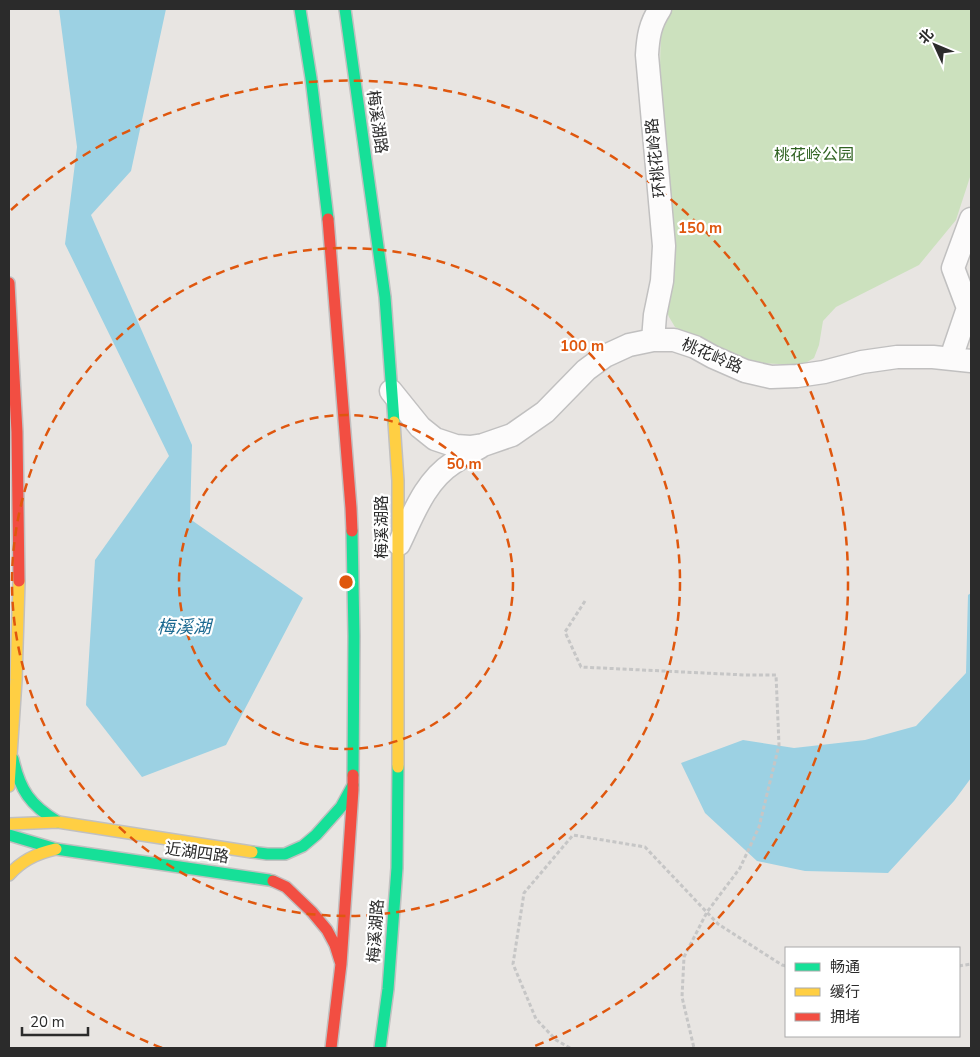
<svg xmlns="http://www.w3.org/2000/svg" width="980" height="1057" font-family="'Nunito Sans','Noto Sans SC',sans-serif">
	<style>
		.green { fill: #cce1be }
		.water { fill: #9cd1e3 }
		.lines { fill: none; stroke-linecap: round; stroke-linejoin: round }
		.street-casing { stroke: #c1c0c0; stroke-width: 25 }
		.fast-casing { stroke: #c1c0c0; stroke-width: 14 }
		.slow-casing { stroke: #c1c0c0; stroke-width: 14 }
		.jam-casing { stroke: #c1c0c0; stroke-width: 14 }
		.path { stroke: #c6c6c6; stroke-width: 3; stroke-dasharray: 4 2.5; stroke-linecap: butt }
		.street { stroke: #fcfbfb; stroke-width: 22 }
		.fast { stroke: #16e098; stroke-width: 11 }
		.slow { stroke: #ffcf43; stroke-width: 11 }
		.jam { stroke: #f24e42; stroke-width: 11 }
		.ring { fill: none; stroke: #df570e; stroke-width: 2.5; stroke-dasharray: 9 6 }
		.labels { text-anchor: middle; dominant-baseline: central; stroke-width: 4.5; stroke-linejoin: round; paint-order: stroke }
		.street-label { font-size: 16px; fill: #2b2b2b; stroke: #fff }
		.park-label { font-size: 16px; fill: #2f6221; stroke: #fff }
		.water-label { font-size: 18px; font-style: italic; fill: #1a6890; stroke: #fff }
		.centre { fill: #df570e; stroke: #fff; stroke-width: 2.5 }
		.ring-label { font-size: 15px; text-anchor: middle; font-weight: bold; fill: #df570e; stroke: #fff; stroke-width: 4.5; stroke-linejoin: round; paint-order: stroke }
	</style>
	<rect width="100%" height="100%" fill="#e8e5e2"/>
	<path class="green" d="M672,9h299v165l-15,46 -37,45 -83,42 -13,14 -4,24 -5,13 -12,7 -43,-2 -33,-12 -36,-16 -15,-8 -6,-10 -4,-10 5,-111 -10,-129 1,-43z"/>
	<path class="water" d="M59,9h107l-35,162 -40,44 101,230 -2,74 113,79 -77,147 -84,32 -56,-72 9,-145 74,-104 -104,-212 12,-97z
		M971,593v185l-17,23 -66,72 -83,-2 -48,-10 -52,-48 -24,-50 62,-23 51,8 71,-8 51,-14 50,-53 2,-78z"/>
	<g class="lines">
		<g class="street-casing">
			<path id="street" d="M653,340l2,-25 7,-34 2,-35 -17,-191c1,-18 3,-31 13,-46
				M951,358l17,-50 -15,-40 18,-49
				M391,391l29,36 15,12 21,7 14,1 13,-2 29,-10 33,-23 41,-42 19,-14 24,-11 24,-5h21l21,7 18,10 32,14 26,6 26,-1 27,-4 38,-10 35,-5h36l38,4
				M399,544c14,-29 26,-63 54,-81 9,-6 18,-11 27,-16"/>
		</g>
		<g class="fast-casing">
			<path id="fast" d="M300,9l11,69 17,141
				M345,9l40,288 9,125
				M352,531l2,105 -1,139
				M13,759c7,31 17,46 45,63
				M9,835l47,14 213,31 4,1
				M252,852l15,2h18l18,-8 13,-11 25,-28 12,-22
				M380,1048l8,-59 9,-121 1,-101"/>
		</g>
		<g class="slow-casing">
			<path id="slow" d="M394,422l4,59v286
				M9,786l7,-106 3,-99
				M9,824l49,-2 194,30
				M9,875c13,-15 28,-22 47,-26"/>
		</g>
		<g class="jam-casing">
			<path id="jam" d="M328,219l23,289 1,23
				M9,283l8,149 2,149
				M273,881l13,6 26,25 15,18 8,15 6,19
				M331,1048l10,-84 12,-174v-15"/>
		</g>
		<path class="path" d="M585,601l-20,31 16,35 164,8h31l3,70 -20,82 -19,41 -33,44 -23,45 -2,40 12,51
			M959,966l12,-2
			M570,1048l-14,-8 -20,-21 -23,-55 11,-71 49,-58 72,12 73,77 64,41 4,1"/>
		<use href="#street" class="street"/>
		<use href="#fast" class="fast"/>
		<use href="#slow" class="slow"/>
		<use href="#jam" class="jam"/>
	</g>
	<g class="ring">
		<circle cx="346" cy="582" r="167"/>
		<circle cx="346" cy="582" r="334"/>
		<path d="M162 1048A501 501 0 0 1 11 954M11 210A501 501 0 1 1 530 1048"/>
	</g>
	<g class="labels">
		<g class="street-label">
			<text transform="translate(377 122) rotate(82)">梅溪湖路</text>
			<text transform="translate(656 158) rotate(-96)">环桃花岭路</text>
			<text transform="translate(712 356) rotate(23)">桃花岭路</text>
			<text transform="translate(382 527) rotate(-90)">梅溪湖路</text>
			<text transform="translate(197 853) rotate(8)">近湖四路</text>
			<text transform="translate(376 931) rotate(-86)">梅溪湖路</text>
		</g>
		<g class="park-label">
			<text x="814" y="155">桃花岭公园</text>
		</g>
		<g class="water-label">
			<text x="184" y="627">梅溪湖</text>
		</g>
	</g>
	<circle cx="346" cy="582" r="8" class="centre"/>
	<g class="ring-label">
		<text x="700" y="233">150 m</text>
		<text x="582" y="351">100 m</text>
		<text x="464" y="469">50 m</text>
	</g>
	<rect width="980" height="1057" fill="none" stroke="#2b2b2b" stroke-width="20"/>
	<rect x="785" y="947" width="175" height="90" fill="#ffffff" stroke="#aaaaaa"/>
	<rect x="795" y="963" width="25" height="8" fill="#16e098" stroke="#aaaaaa"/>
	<text x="830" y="972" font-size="15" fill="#2b2b2b">畅通</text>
	<rect x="795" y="988" width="25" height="8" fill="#ffcf43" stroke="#aaaaaa"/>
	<text x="830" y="997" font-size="15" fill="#2b2b2b">缓行</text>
	<rect x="795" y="1013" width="25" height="8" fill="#f24e42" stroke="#aaaaaa"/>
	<text x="830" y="1022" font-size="15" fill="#2b2b2b">拥堵</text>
	<g transform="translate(935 45) rotate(314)" stroke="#ffffff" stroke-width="4" paint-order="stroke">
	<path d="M0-4L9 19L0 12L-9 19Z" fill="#2b2b2b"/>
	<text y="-8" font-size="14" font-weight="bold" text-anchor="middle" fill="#2b2b2b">北</text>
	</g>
	<path d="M22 1027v8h66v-8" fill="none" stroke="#2b2b2b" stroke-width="2.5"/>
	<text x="30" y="1027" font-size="15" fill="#2b2b2b" stroke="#ffffff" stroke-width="4" paint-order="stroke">20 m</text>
</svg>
